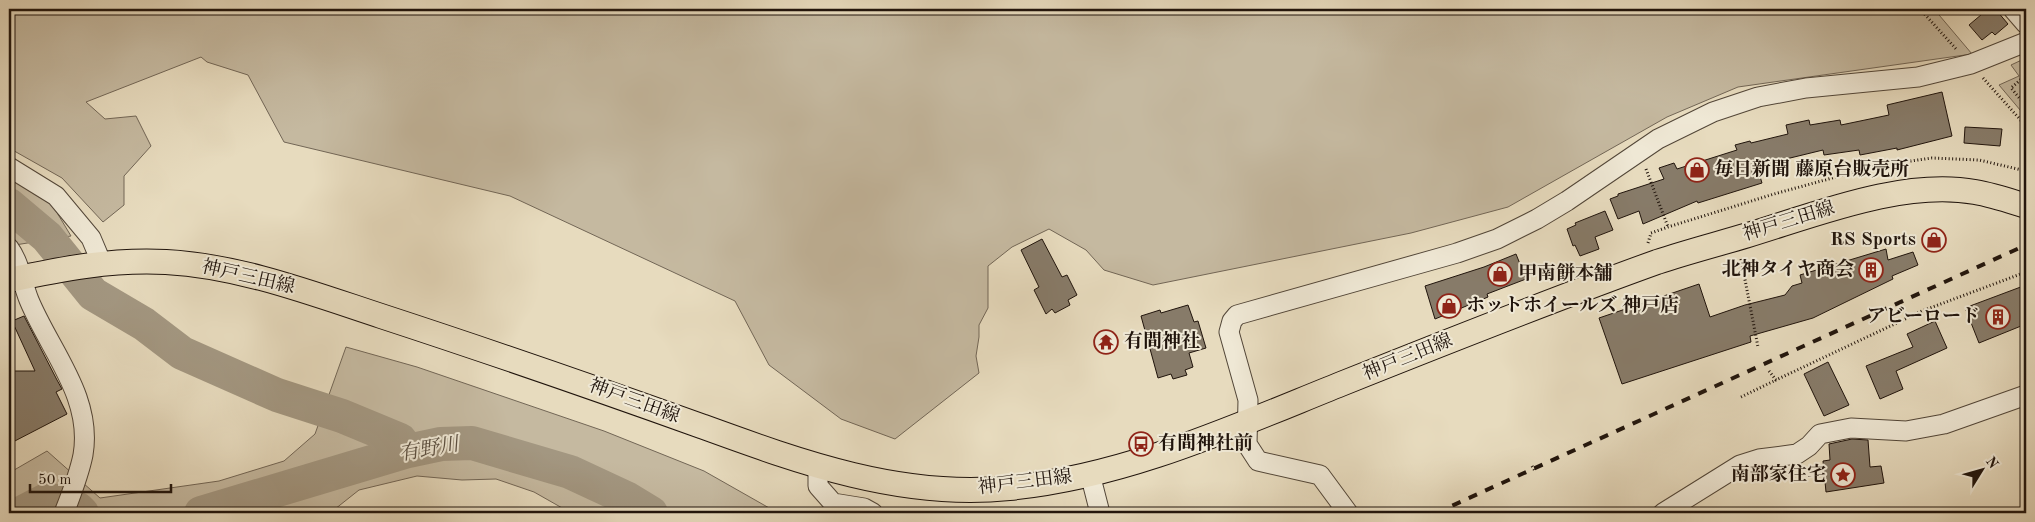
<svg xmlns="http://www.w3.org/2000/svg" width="2035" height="522" font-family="'Old Standard TT','Noto Serif JP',serif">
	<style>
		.green { fill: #c5b9a0; stroke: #726656 }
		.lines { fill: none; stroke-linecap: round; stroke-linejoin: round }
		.river { stroke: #a39781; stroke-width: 34 }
		.building { fill: #877b69; stroke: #20140c }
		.minor-casing { stroke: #524638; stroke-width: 21 }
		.major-casing { stroke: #20140c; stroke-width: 26 }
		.path { stroke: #20140c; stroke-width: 3; stroke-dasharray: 1 2.5; stroke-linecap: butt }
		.minor { stroke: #efe8d5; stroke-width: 19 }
		.major { stroke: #e7dbbe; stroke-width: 24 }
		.rail { stroke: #20140c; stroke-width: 4; stroke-dasharray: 9 9; stroke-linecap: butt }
		.labels { text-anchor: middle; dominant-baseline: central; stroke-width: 4; stroke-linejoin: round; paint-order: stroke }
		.poi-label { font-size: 19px; font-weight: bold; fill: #20140c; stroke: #efe8d5; text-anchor: start }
		.street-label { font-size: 19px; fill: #20140c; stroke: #efe8d5 }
		.water-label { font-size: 20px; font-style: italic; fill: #5b4f41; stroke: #efe8d5 }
	</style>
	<rect width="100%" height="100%" fill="#e7dbbe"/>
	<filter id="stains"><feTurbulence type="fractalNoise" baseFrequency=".004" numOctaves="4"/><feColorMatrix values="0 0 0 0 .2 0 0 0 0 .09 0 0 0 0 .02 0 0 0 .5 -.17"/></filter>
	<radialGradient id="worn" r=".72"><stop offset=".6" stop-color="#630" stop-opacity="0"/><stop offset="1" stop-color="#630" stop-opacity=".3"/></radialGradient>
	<path class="green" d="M9,9h1925l38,45 -234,33 -71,30 -159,90 -97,26 -258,52 -49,-15 -18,-20 -37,-21 -37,18 -24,19v42l-9,17v12l-3,19 3,17 -84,66 -54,-20 -72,-54 -34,-64 -225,-105 -226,-54 -36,-67 -41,-13 -6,-5 -115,45 19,17 31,-3 15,30 -27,30v29l-21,17 -41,-44 -53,-30z
		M2026,58v59l-27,-32 20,-9 -8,-11z
		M9,176l41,25 21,35 -56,9 -6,-6z
		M346,347l71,20 187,64 100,40 74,42h-207l-37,-21 -38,-13 -34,1 -45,-4 -58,14 -29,23h-321v-40l38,-22 53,47 119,-17 65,-20 31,-27z"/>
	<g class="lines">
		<path class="river" d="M9,205l38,32 46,57 51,30 38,29 95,42 65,21 58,24 8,11
			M21,513l27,-14 30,10 4,4
			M201,513l207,-62 33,-7 31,-1 98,29 58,27 23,14"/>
	</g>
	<path class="building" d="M1988,9l5,6 4,-4 11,13 -13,11 -3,-3 -10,8 -13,-15z
		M1942,92l10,44 -55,14v-2l-37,7 -1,-5 -35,5 -1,-5 -37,9v2l-28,9 4,13 -64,20 -1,-2 -54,23 -4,-13 -21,8 -8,-20 8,-3v-2l46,-15 -5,-11 15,-5 3,6 60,-19 -2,-5 15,-4 1,2 37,-9 -2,-9 23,-5 1,5 30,-5 1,5 48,-10 -2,-10z
		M1965,127l37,2 -2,17 -36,-3z
		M1605,211l8,19 -18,7 4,12 -19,7 -5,-11 -2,1 -6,-17 9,-4 -1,-2z
		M1042,239l20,38 5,-2 10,20 -9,5 2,5 -15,8 -3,-4 -6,5 -12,-24 5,-3 -18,-37z
		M1886,249l2,11 25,-8 5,13 -26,11 1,3 -80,39 -63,18 1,6 -129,42 -23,-66 100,-34 11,33 35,-12 40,-10 7,-9 10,-3 -2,-8z
		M1516,254l10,25 -39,15 1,3 -53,22 -10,-33 59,-19z
		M2026,285v39l-47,19 -13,-33 4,-4z
		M1188,305l6,17 4,-1 8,27 -17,5 4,14 -8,3 2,5 -14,4 -2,-5 -13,4 -17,-62 19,-6 1,3z
		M24,316l33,64 5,9 -6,3 11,22 -58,30v-73h26l-23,-50z
		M1935,321l12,27 -51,23 7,18 -23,10 -14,-33 47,-19 -6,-13z
		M1828,362l21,43 -25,11 -20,-42z
		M1852,439l16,1 2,27 11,-1 3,17 -58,9 -3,-31 7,-1 -1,-16z"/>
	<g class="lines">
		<g class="minor-casing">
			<path id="minor" d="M2013,9l13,15
				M9,167l47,29 35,42 11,26
				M9,248c11,15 13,35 20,52 21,51 64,97 54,155 -4,20 -12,40 -19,58
				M818,467v19l15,17 31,5 9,5
				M1090,474l10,39
				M1348,513l-28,-38 -62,-14 -11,-17 1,-44 -19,-68 3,-11 5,-6 220,-62 40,-14 40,-20 30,-18 91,-62 55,-27 45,-15 48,-9 112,-11 53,-13 55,-22
				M1663,513l77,-48 19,-6 38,-5 12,-8 11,-12 31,-6 55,3 38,-7 82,-29"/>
		</g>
		<g class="major-casing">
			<path id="major" d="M9,280c52,-11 103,-21 157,-18 74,4 145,31 215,54 107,35 214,72 320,110 99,36 200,73 308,62 116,-11 225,-61 332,-104 105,-42 210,-84 316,-122 30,-10 61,-18 91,-27 69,-21 156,-56 227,-43 18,3 35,9 51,14"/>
		</g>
		<path class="path" d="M1583,9l2,3 56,1 23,-4
			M1920,9l37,41
			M2026,75l-15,13 15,18
			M1983,78l43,48
			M1646,169l22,58
			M1648,243l3,-10 17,-6 106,-33 102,-28 56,-8 47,2 47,11
			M1741,259l17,88
			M1769,371l7,9 146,-69 104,-39
			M1741,397l35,-17
			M1532,466l3,5"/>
		<use href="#minor" class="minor"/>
		<use href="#major" class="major"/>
		<path class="rail" d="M1436,513l590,-268"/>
	</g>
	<defs>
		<g id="shop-ring" transform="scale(1.25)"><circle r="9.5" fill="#efe8d5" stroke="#8f2418" stroke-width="1.5"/><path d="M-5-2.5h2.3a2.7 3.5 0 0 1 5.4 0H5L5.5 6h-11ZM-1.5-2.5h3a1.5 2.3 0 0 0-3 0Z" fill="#8f2418"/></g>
		<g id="building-ring" transform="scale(1.25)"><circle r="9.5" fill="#efe8d5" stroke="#8f2418" stroke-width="1.5"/><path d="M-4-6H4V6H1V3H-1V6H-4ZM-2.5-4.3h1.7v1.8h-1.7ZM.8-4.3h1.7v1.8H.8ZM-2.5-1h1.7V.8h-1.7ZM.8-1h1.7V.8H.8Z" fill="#8f2418"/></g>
		<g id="temple-ring" transform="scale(1.25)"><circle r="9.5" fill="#efe8d5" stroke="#8f2418" stroke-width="1.5"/><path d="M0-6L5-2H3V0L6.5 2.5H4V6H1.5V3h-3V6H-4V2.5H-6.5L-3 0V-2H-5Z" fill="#8f2418"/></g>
		<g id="bus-ring" transform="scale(1.25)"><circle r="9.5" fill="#efe8d5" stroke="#8f2418" stroke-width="1.5"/><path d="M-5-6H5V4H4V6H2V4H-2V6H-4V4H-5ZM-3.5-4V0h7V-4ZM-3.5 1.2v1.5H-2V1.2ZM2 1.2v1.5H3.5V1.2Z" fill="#8f2418"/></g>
		<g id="sight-ring" transform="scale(1.25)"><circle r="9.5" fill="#efe8d5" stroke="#8f2418" stroke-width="1.5"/><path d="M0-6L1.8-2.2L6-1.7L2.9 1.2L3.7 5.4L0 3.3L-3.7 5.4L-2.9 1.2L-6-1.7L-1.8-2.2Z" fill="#8f2418"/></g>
	</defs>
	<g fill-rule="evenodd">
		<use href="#shop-ring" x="1697" y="170"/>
		<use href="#shop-ring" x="1934" y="240"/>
		<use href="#building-ring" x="1871" y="270"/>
		<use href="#shop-ring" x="1500" y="274"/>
		<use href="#shop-ring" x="1449" y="306"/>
		<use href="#building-ring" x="1998" y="317"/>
		<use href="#temple-ring" x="1106" y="342"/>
		<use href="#bus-ring" x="1141" y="444"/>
		<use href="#sight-ring" x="1843" y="475"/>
	</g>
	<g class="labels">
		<g class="poi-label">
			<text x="1714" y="170">毎日新聞 藤原台販売所</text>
			<text x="1916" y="240" text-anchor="end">RS Sports</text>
			<text x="1854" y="270" text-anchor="end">北神タイヤ商会</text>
			<text x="1518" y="274">甲南餅本舗</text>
			<text x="1466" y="306">ホットホイールズ 神戸店</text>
			<text x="1980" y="317" text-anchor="end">アビーロード</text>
			<text x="1124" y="342">有間神社</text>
			<text x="1158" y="444">有間神社前</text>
			<text x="1826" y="475" text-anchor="end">南部家住宅</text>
		</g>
		<g class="street-label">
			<text transform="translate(1789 222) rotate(-17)">神戸三田線</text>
			<text transform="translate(248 278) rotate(13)">神戸三田線</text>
			<text transform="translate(1408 358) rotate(-22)">神戸三田線</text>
			<text transform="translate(634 402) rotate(20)">神戸三田線</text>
			<text transform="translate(1025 483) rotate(-7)">神戸三田線</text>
		</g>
		<g class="water-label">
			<text transform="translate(429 450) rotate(-10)">有野川</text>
		</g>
	</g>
	<rect width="2035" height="522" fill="none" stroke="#e7dbbe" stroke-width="30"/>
	<rect x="10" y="10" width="2015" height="502" fill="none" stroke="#20140c" stroke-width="2.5"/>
	<rect x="15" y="15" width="2005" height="492" fill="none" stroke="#20140c"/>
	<g transform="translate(1982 470) rotate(53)" stroke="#efe8d5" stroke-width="4" paint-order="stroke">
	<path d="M0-4L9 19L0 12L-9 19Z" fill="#20140c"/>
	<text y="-8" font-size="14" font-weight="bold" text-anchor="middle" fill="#20140c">N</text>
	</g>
	<path d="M30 484v8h141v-8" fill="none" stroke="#20140c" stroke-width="2.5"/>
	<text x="38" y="484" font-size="15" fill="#20140c" stroke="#efe8d5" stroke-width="4" paint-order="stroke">50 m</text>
	<rect width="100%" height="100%" filter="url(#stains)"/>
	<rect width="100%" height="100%" fill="url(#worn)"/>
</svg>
